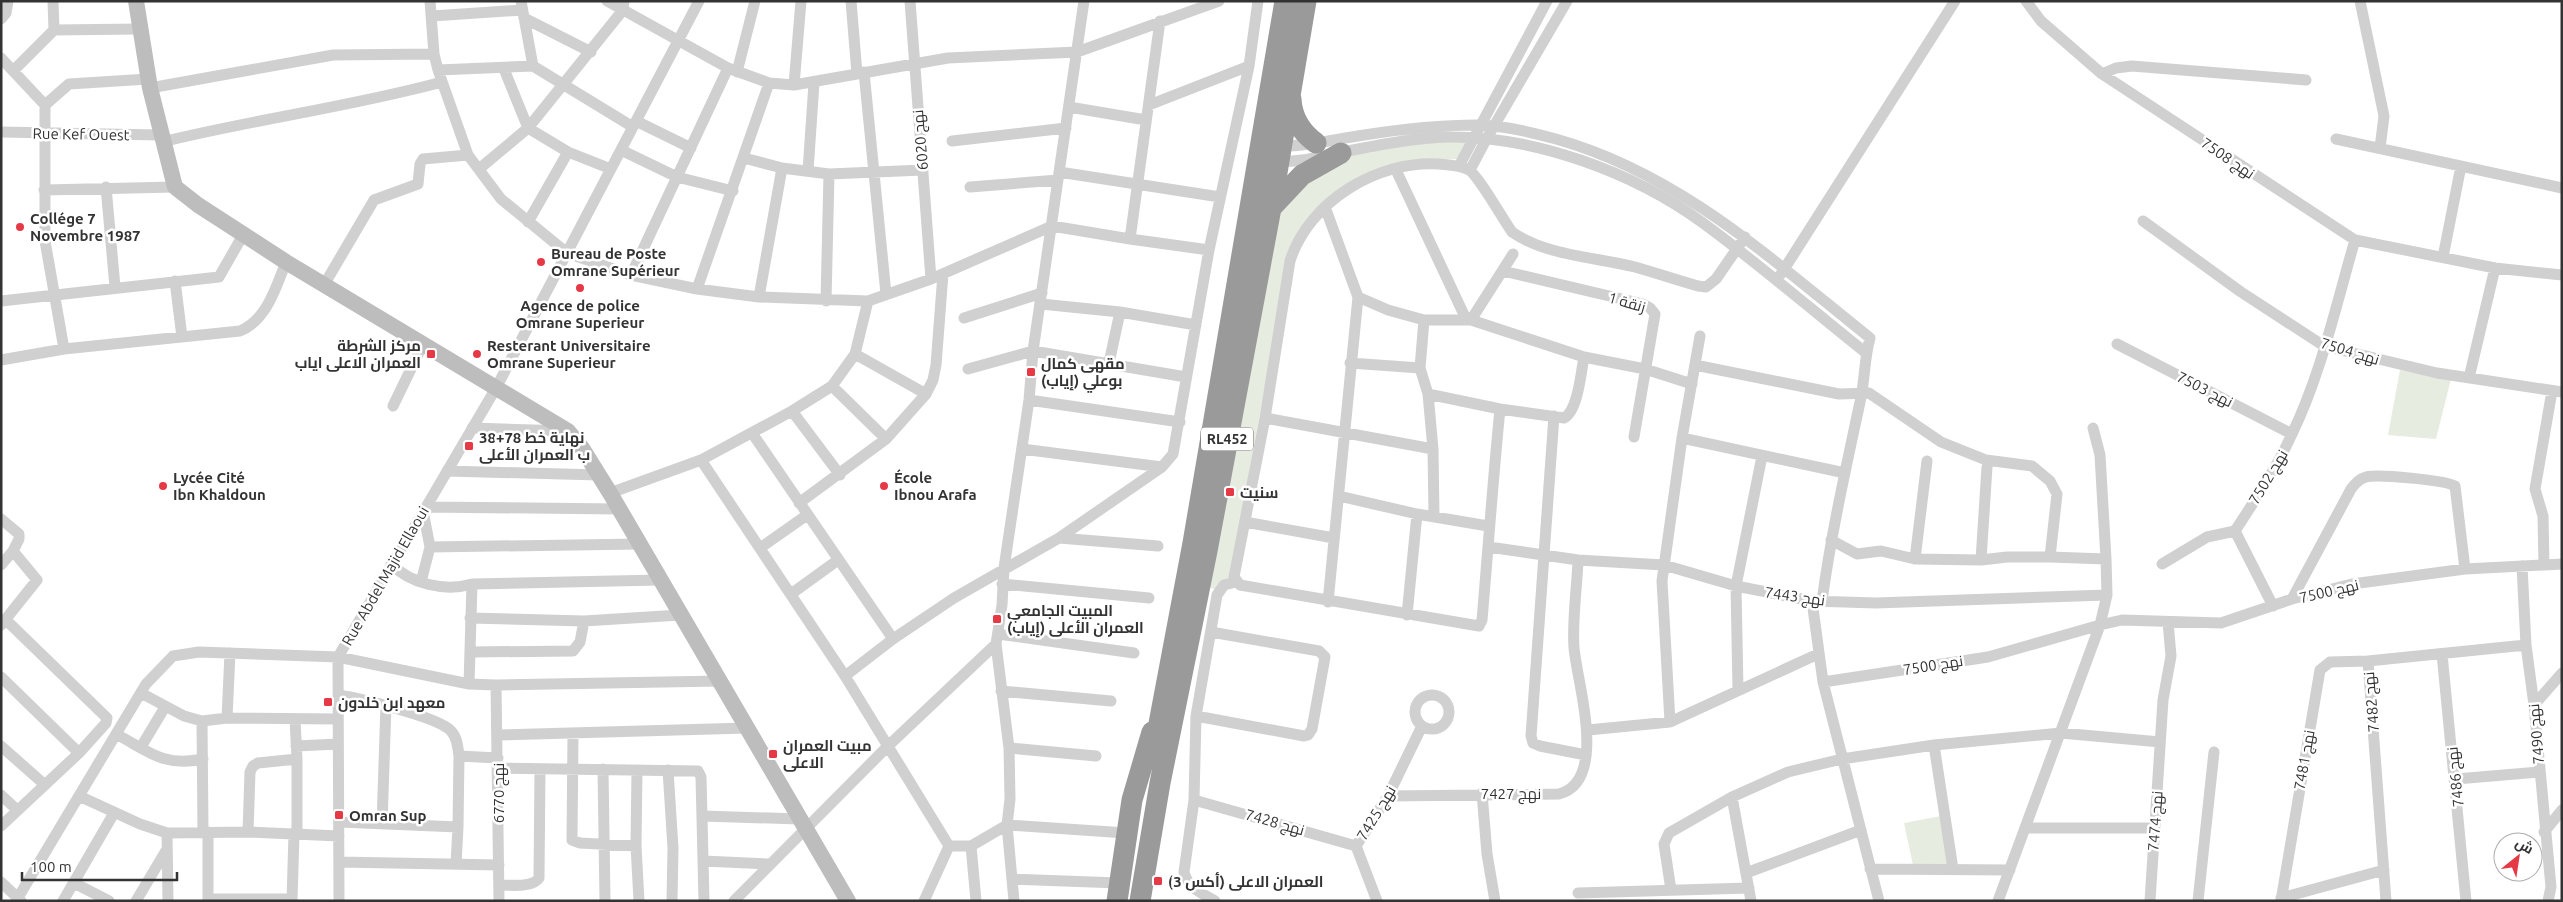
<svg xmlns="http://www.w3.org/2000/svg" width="2563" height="902" font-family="Ubuntu,Cairo,sans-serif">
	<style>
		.green { fill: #e6ecdf }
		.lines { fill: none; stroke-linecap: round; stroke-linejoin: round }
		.street { stroke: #d0d0d0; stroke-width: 11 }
		.secondary { stroke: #bdbdbd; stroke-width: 16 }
		.highway { stroke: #9a9a9a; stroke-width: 21 }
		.poi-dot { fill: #e63946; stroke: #fff; stroke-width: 2 }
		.labels { text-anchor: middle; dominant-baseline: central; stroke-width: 5; stroke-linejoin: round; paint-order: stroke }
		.shield { fill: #fff; stroke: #707070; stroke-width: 1 }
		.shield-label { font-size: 14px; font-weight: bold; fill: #333 }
		.street-label { font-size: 15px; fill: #333; stroke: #fff }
		.poi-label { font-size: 15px; font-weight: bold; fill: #333; stroke: #fff; text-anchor: start }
	</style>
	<rect width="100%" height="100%" fill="#fff"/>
	<path class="green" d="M1469,138l-11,21 -33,1 -70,21 -64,66 -64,344 -17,-3 65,-378 68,-54 56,-14z
		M2400,370l51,9 -15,60 -48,-4z
		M1941,816l7,48 -35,1 -9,-42z"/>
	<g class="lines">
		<path class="street" d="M430,1l4,53 4,16 30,85 33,44 66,54 64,22 66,14 62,8 109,4 63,-22 121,-53 78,13
			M521,1l12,65 100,61
			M607,1l121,67 41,15 25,2 154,-27 129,-6 142,-51
			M851,1l6,73
			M910,1l21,278
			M2026,1l15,20 61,53 253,166 140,28 67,7
			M2360,1l24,115 -4,32
			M432,16l90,-6
			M524,18l67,34
			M1,19l5,-6 2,-12
			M1160,21l-30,218 79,11
			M54,30l85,-1
			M1,58l44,47v136l19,108
			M504,69l24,59 40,24 43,17
			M438,70l95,-4
			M13,71l41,-41 -1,-29
			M737,72l18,-71
			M864,72l22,222
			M2102,74l14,-6 16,-2 174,14
			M794,85l7,-84
			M150,88l183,-33 101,-1
			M45,105l24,-21 79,-5
			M1149,105l100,-39
			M1069,107l77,13
			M636,121l55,27
			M1,132l159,3
			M2336,139l226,49
			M952,141l114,-13
			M162,142c93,-23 188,-35 280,-60
			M1278,146c28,1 58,-7 86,-11 38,-6 75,-10 113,-10 26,0 54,7 79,14 124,35 215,120 314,199 -6,21 -5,43 -10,64 -14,66 -29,132 -38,199
			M621,150l56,27 56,14
			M744,158l38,10 47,6 94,-4
			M1275,161c19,2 38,-3 57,-7 38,-7 77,-16 116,-17 87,-1 185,35 255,86 56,41 109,87 163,130
			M1459,166l88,-165
			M479,169l49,-41 95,-118 1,-9
			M1396,170l70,149
			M1470,170l17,-32 80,-137
			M808,171l6,-88
			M1059,172l161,25
			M106,187l9,100
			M970,187l88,-7
			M44,190l131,-3
			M1325,207l33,90 -30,305
			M2143,221l98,71 83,54 113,27 125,19
			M528,222l40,-70
			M2443,257l18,-91
			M1503,271l140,33 7,4 5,6 -21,123
			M1781,274l174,-273
			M631,275l97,-207
			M175,281l7,56
			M324,285l50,-85 44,-16 2,-20 3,-5 45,-4
			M697,289l72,-206
			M759,297l23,-129
			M1358,297l30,13 36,10h47l113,37 61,12 47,15
			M1,301l218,-24 24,-42
			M826,301l3,-127
			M1041,304l79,8 76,13
			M964,318l78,-25
			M1424,320l-4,48 8,26 5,55 1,67
			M1471,320l42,-66
			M2117,344l175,90
			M855,354l71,40
			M1,360l63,-11 176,-18c27,-11 36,-44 46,-69
			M1109,363l11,-51
			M1350,363l70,5
			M1695,365l144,29 30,-1 72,49 45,18 46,6 18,15 7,13 -7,63
			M968,369l65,-18 153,26
			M2469,378l26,-110
			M832,386l54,53
			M1428,394l72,15 64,9c14,-7 17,-46 20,-61
			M1029,400l151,22
			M393,406l30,-62
			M1500,409c-7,70 -12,141 -18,211l-3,6 -239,-41 -6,-8 31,-159 25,-157c19,-60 88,-101 149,-97 10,1 21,1 30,6 9,5 35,51 43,62 35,24 83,25 123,35 21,6 42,13 63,19l8,1 10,-8 29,-42
			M792,411l48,64
			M1554,416l-23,320 2,7 7,3 46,9
			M1265,418l168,31
			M472,428l94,3
			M752,433l141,206
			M1682,438l163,35
			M1022,449l140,18
			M701,460l144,216 104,170h22l5,55
			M447,471l152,4
			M610,493l91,-33 91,-49 40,-25 23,-32 13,-53
			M1339,496l78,18 71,12
			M799,503l87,-64 40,-45 7,-14 3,-15 7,-91
			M426,507l192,2
			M1,519l18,15v5l-6,12 24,29 -36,45
			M1245,522l89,16
			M2235,531l38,75
			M1059,538l99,8
			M1831,540l26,14 24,-3 34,8 66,1 26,-3h43l56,2
			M430,547l210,-3
			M1489,547l89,13 86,5 72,21 76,15 64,2 231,-8
			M760,548l47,-33
			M1915,559l12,-98
			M1981,560l6,-93
			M391,564c20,20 54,28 81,20l188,-4
			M2162,564l45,-27 28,-6c20,-31 41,-62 56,-95 30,-61 45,-131 64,-196
			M1,565l12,-14
			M2544,565l-1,-49 -8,-27 17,-98
			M2522,566l4,79 8,60 17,182 -3,14
			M421,582l9,-35 -7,-36
			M1002,584l147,14
			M791,594l47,-34
			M2292,599l59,-110c5,-6 8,-10 15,-12 12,-3 79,3 89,9l10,83
			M1812,601l11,81 56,219
			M1407,615l10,-101
			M470,618l114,3 96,-6
			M998,634l136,19
			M471,652l102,-1 7,-9 4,-21
			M2442,654l24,247
			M845,676l48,-37 61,-41 105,-60 103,-71 11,-13 36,-204 40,-184 9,-65
			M1,677l78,76
			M1823,682l165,-25 112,-32 22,-5 99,3 71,-24 60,-15 113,-15 97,-5
			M469,684l3,-100
			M496,685l3,216
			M1738,690l-2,-104 26,-130
			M1001,691l110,10
			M141,693l43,23 18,5
			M1415 712a17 17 0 1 1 34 0a17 17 0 1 1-34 0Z
			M338,695c21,3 101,22 113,36 6,6 7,16 8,25l39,2
			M2534,705l28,-32
			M1196,716l108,20 4,-1 4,-6 13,-72 -6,-6 -108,-19
			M227,718l3,-65
			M1670,722l-8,-141 20,-143 18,-102
			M1588,730l82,-8 148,-68
			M573,733l-1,107 8,3 56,3
			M116,734c34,18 47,33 87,25
			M497,735l250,-7
			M1934,745l19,124
			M1,746l44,39
			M296,746l42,-2
			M141,747l24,-40
			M1009,748l87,8
			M297,759v75
			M498,768l200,3 3,6 3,124
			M603,769l2,132
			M637,770l-1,76 3,55
			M668,770l5,78 -1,53
			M2456,779l83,-7
			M1482,793l5,61 8,47
			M1,795l16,15
			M79,796l61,28 27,9 81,-1 91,4
			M1388,796l171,-2c50,-13 18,-111 15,-146 -2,-29 3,-59 4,-88
			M1732,797l19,104
			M1194,800l162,46
			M702,816l97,3
			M339,822l119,5 -2,37
			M382,824l4,-119
			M1,826l78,-73 27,-30 1,-5 -102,-99
			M458,827l1,-71
			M2026,828h128
			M203,832l-1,-111 25,-3 111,1
			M248,832l2,-60 3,-6 5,-3 39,-4 -2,-40
			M2544,832l18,-22
			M167,833l1,68
			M971,846l36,-21 3,-26 -1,-51 -13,-104 6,-39 2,-37 25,-168 4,-49 51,-350
			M703,861l66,3
			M339,862l160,3
			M1870,869l140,1
			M1746,873l115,-43
			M1012,879l107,4
			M1,882l20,19
			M74,883l35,18
			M499,885c11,0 34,3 40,-7l1,-109
			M1671,890l-7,-46 5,-11 63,-36 56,-25 54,-13 92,-14 127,-12 99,9
			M1578,893l171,-5
			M2281,898l103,-28
			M208,899h84
			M16,901l130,-217 27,-28 26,-4 139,5 131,27 27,1 224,-4
			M63,901l51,-88
			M136,901l31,-52
			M208,901v-69
			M292,901l2,-68
			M339,901l-1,-244 158,-269 203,-387
			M734,901l154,-155 108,-102
			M924,901l25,-55
			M1014,901l-7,-76 119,8
			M1215,901c-14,-8 -27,-13 -31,-29l10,-72 2,-84 21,-121 7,-10 12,-3
			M1377,901l-21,-55 32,-50 34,-70
			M1998,901l102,-276 7,-30 -1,-36 -6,-104 -7,-27
			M2150,901l13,-201 8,-44 -3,-34
			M2198,901l16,-149
			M2281,901l39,-231 10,-8 38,-1
			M2386,901l-18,-240 158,-16"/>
		<path class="secondary" d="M136,1l14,87 25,99 23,18 88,57 282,169 14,17 28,45 238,408"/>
		<path class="highway" d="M1291,99c1,19 10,33 25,44
			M1271,208l31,-33 39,-22
			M1154,750l39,-207 92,-542
			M1117,901l15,-101 20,-68
			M1140,901l20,-118 47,-232 64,-343 35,-207"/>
	</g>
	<g class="poi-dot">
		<circle cx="20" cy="227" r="5"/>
		<circle cx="541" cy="262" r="5"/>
		<circle cx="580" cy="288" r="5"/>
		<rect x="426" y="349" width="10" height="10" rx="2.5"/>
		<circle cx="477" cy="354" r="5"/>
		<rect x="1026" y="367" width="10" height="10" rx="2.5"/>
		<rect x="464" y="441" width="10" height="10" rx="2.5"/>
		<circle cx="163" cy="486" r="5"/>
		<circle cx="884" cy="486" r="5"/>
		<rect x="1225" y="487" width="10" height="10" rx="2.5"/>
		<rect x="992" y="614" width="10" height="10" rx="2.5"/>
		<rect x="323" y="697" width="10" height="10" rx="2.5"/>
		<rect x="768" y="749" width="10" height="10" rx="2.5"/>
		<rect x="334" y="810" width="10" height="10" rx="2.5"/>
		<rect x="1153" y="876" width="10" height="10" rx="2.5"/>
	</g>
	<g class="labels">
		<rect class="shield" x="1201" y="427.5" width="52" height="23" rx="4"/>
		<g class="shield-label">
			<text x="1227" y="439">RL452</text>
		</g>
		<g class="street-label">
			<text transform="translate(81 134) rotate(1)">Rue Kef Ouest</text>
			<text transform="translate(920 140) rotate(-95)">نهج 6020</text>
			<text transform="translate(2228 158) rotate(34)">نهج 7508</text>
			<text transform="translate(1627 302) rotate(16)">زنقة 1</text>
			<text transform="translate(2350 351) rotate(17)">نهج 7504</text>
			<text transform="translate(2205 389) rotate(27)">نهج 7503</text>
			<text transform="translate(2268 477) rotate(-59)">نهج 7502</text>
			<text transform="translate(385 576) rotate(-60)">Rue Abdel Majid Ellaoui</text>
			<text transform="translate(2329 591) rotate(-13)">نهج 7500</text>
			<text transform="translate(1795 596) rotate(8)">نهج 7443</text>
			<text transform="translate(1933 665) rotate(-9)">نهج 7500</text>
			<text transform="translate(2371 702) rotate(-95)">نهج 7482</text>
			<text transform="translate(2536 734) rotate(-95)">نهج 7490</text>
			<text transform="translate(2304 760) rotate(-80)">نهج 7481</text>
			<text transform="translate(2455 777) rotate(-96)">نهج 7486</text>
			<text transform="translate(498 793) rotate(-90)">نهج 6770</text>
			<text x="1511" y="793">نهج 7427</text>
			<text transform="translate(1376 813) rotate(-59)">نهج 7425</text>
			<text transform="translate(2155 821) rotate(-86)">نهج 7474</text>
			<text transform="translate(1275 822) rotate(16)">نهج 7428</text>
		</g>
		<g class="poi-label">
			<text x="30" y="218">Collége 7<tspan x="30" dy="17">Novembre 1987</tspan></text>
			<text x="551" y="253">Bureau de Poste<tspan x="551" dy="17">Omrane Supérieur</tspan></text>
			<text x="580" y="305" text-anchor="middle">Agence de police<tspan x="580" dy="17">Omrane Superieur</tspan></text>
			<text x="421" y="345" text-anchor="end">مركز الشرطة<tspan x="421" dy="17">العمران الاعلى اياب</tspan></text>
			<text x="487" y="345">Resterant Universitaire<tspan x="487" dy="17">Omrane Superieur</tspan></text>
			<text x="1041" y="363">مقهى كمال<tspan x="1041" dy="17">بوعلي (إياب)</tspan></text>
			<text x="479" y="437">نهاية خط 78+38<tspan x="479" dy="17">ب العمران الأعلى</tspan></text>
			<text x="173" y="477">Lycée Cité<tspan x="173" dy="17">Ibn Khaldoun</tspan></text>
			<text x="894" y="477">École<tspan x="894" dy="17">Ibnou Arafa</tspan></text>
			<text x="1240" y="492">سنيت</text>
			<text x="1007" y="610">المبيت الجامعي<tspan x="1007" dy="17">العمران الأعلى (إياب)</tspan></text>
			<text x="338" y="702">معهد ابن خلدون</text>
			<text x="783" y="745">مبيت العمران<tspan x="783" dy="17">الاعلى</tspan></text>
			<text x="349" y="815">Omran Sup</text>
			<text x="1168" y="881">العمران الاعلى (أكس 3)</text>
		</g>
	</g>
	<rect width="2563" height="902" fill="none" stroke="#333333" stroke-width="5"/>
	<g transform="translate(2518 857) rotate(30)"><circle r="24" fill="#ffffff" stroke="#adadad"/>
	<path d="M0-4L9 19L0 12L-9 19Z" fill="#e63946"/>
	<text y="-8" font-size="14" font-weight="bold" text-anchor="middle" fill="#333333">ش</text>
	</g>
	<path d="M22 872v8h155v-8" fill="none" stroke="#333333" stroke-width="2.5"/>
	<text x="30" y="872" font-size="15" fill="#333333" stroke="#ffffff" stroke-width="4" paint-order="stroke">100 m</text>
</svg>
